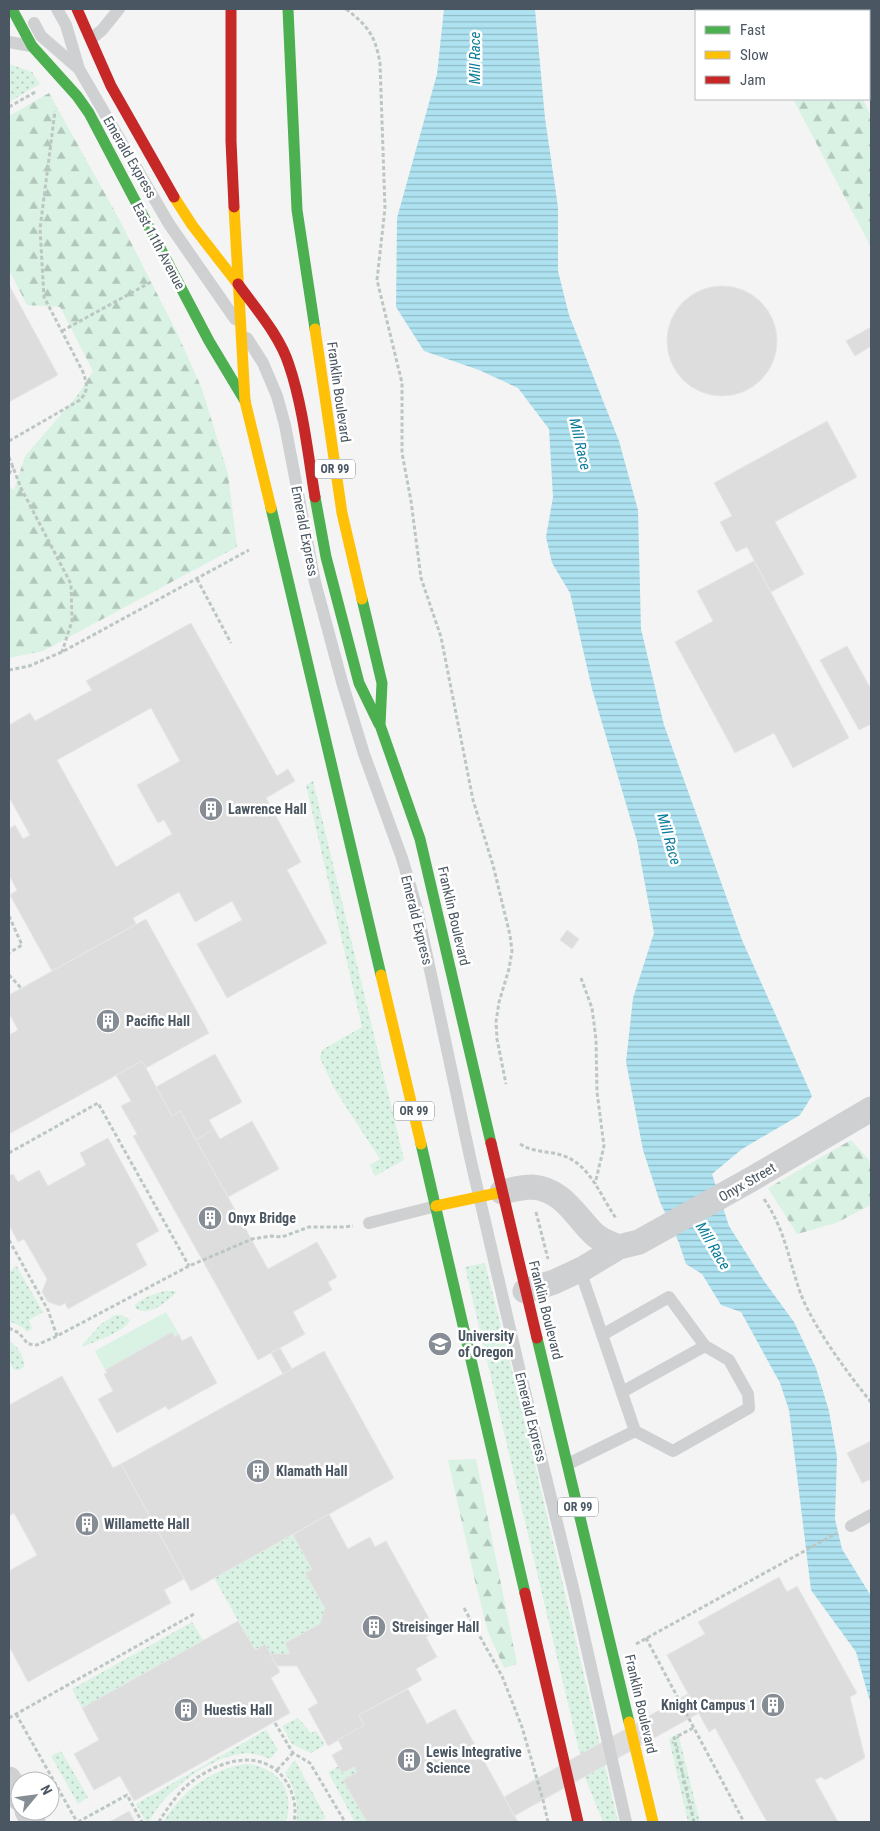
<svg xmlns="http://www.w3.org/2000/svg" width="880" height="1831" font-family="'Roboto Condensed',sans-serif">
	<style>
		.grass { fill: url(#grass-dots) }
		.forest { fill: url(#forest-firs) }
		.green { fill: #d9f2e3 }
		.water { fill: url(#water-rules) }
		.building { fill: #ddddde; stroke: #e5e6e7; fill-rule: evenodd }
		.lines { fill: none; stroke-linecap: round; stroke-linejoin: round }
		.path { stroke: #bcc7c4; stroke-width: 3; stroke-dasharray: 4 2.5; stroke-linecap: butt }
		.lane { stroke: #ced0d2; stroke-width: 12 }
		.street { stroke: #ced0d2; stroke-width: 25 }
		.fast { stroke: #4caf50; stroke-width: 11 }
		.slow { stroke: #ffc107; stroke-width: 11 }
		.jam { stroke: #c62828; stroke-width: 11 }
		.rail-casing { stroke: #c9cacc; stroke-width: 5.5 }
		.rail { stroke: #fff; stroke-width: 4; stroke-dasharray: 11; stroke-linecap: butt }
		.labels { text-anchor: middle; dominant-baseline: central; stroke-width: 5; stroke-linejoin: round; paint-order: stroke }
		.shield { fill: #fff; stroke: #808990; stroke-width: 1 }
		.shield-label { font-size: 12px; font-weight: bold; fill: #4a5661 }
		.street-label { font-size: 14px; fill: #4a5661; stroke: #fff }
		.poi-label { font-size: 14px; font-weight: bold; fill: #4a5661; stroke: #fff; text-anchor: start }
		.water-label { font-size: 15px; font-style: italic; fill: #0c7c9b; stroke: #fff }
	</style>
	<defs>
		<pattern id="grass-dots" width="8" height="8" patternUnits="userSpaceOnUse" patternTransform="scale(1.25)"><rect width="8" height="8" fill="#d9f2e3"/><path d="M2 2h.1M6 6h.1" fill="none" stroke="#b2c7bb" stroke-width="1.8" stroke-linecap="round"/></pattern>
		<pattern id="forest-firs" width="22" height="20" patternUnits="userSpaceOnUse" patternTransform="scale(1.25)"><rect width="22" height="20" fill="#d9f2e3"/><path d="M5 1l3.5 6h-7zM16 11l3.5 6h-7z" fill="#b2c7bb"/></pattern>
		<pattern id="water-rules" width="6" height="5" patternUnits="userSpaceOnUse" patternTransform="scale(1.25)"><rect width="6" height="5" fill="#aee2f0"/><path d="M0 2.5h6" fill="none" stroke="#90bac6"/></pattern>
	</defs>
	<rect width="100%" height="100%" fill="#f4f4f4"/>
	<path class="grass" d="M9,64l23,8 8,12 -31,18z
		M313,781l91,379 -29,16 -5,-11 10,-6 -45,-69 -15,-32 2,-8 40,-23 -56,-242z
		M485,1263l42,167 91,392h-15l-17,-42 -121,-513z
		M16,1265l27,47 -14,8 3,9 -5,3 -5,-5 -13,-6v-48z
		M166,1291h10v2c-11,9 -26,25 -41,15v-3c9,-8 20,-12 31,-14z
		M115,1315h7l8,5c-5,12 -35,21 -47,27l-1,-2 19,-21z
		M9,1341c10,6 15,15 15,26 -4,3 -7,4 -11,2l-4,-10z
		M293,1535l19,34 -7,4 20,35 -5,16 -35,19 5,11h-20l-5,-10 -10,6 -41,-72z
		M192,1622l11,18 -121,68 -10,-19z
		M298,1718l13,15 5,-2 9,14 -14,8 -19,-9 -10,-18z
		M266,1730l12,20 -8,9c-9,-4 -21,-7 -30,-5 -33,5 -77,38 -91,68h-3l-10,-18z
		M678,1733l22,89h-12l-19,-83z
		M61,1751l27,46 -10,7 -27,-48z
		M295,1760l31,58 -8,4h-22c3,-16 -1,-35 -11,-49z
		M245,1764c33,2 50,26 41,58h-123c20,-31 45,-51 82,-58z
		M339,1766l4,7 11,-6 3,5 -13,8 23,42h-12l-27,-50z"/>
	<path class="forest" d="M49,93l70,126 59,116 24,54 26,85 9,73 -194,104 -34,7v-172l5,4 11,-34 52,-60 16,-25 -33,-64 -33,-2 -18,-35v-154z
		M793,99h70l8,17v131z
		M851,1140l18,20 2,10v35l-35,18 -39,11 -29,-46z
		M476,1459l41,205 -13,4 -16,-36 -13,-51 -27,-121z"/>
	<path class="green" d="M166,1312l13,22 -4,3 -3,-5 -67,38 -10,-19z"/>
	<path class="water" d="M444,9h91l10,109 13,89v64l11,44 50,126 19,69 3,119 23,96 78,215 70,156 -12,19 -58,34 -30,25 17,52 35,55 30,41 22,46 13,43 8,46 -2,62 7,30 29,47v109l-15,-53 -45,-62 -22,-180 -9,-27 -39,-71 -20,-7 -19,-31 -16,-10 -7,-21 -19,-41 -17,-52 -17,-88 7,-64 21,-65 -17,-92 -45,-152 -22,-96 -18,-30 -6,-26 7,-40 -4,-68 -31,-41 -39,-18 -55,-19 -28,-44 1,-89 40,-144z"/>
	<path class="building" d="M9,285l49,90 -49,27z
		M667 341a55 55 0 1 1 110 0a55 55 0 1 1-110 0Z
		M871,327v19l-16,10 -9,-15z
		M827,421l30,56 -82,45 29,52 -33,18 -24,-45 -11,5 -16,-30 12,-6 -18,-33z
		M754,561l95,177 -56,30 -19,-35 -39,20 -60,-111 38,-21 -16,-30z
		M191,623l86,153 11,-7 7,12 -29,17 35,64 -14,8 40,73 -100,55 -30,-54 45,-24 -10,-19 -37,21 -16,-30 -46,26 3,6 -84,47 -42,-76 7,-5 -8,-15v-46l6,-4 8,14 7,-4 -21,-38v-72l21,-12 5,8 57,-31 -6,-9zM151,708l29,53 -43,24 21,38 6,-3 8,14 -56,33 -59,-107z
		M847,646l24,43v35l-12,6 -39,-70z
		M146,919l63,114 -63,35 -4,-7 -133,73v-99l9,-5 -9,-17v-18z
		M567,930l12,9 -7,10 -12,-9z
		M215,1054l27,48 -33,18 5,9 -18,11 -16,-29 -8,5 -16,-29z
		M142,1061l30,55 8,-5 88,158 49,-27 20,35 -9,5 4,8 -39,22 12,22 -47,26 -125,-224 4,-2 -16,-28 10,-5 -15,-26z
		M252,1121l27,48 -51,28 -32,-57 18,-11 6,10z
		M108,1138l51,93 -23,13 11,21 -79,44 -3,-6 -5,3 -12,-4 -6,-10 5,-13 -23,-40 -6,3 -9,-17v-49l4,-2 5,8 21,-12 9,16 38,-21 -6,-12z
		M172,1332l3,5 4,-3 3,7 9,-5 26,47 -49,27 -2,-4 -49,27 -19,-34 15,-8 -9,-17 3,-1 -2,-3z
		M280,1348l12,21 -9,5 -12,-21z
		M324,1351l70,127 -203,113 -70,-127z
		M62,1376l51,92 8,-4 63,115 -20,11 7,13 -143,79 -19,-36v-75l28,-16 -23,-42 -5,3v-111z
		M871,1441v38l-9,4 -15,-30z
		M329,1514l19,35 22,-12 5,10 11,-6 50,90 -10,6 11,20 -21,12 6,11 -63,35 5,10 -36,21 -20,-37 10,-6 -21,-37h-20l-7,-12h20l-5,-11 35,-19 5,-16 -20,-35 7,-4 -19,-34z
		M779,1577l8,15 10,-6 60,107 -7,4 15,61 -40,22 -4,-3 -6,3 23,42h-71l-52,-94 -6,4 -42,-77 38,-21 -7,-12z
		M238,1621l17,29 10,-6 15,28 -9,6 19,35 -156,88 -14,-25 -26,14 -20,-36 25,-14 -17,-32z
		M408,1689l19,35 28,-15 63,113h-151l-24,-42 14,-8 -3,-5 -12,6 -10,-18 11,-6 -5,-9 26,-15 -5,-10z
		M688,1694l11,19 -185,103 -10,-19z
		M129,1811l6,11h-26l17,-9z"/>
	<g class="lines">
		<path class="path" d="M346,9c22,17 29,26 34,54l5,145 -8,72 25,103v70l9,48 10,77 20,59 32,163 20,65 17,70 2,16 -3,18 -10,33 -3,20 1,17 9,45
			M9,107l28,-16
			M62,331l89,-49
			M9,441l71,-41c9,-10 7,-16 3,-28l-39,-75 -4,-68 15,-118
			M9,457l12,31 50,96 1,37 -10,31
			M9,474l4,-8
			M197,579l34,64
			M9,670l20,-4 33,-14 187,-102
			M9,916l13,29 -13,8
			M9,975l12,13
			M581,978l11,30 4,31 1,53 7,54 -9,38
			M520,1144c12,8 27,7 41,11 29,8 39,41 55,63
			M9,1153l89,-50 91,163
			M764,1199c21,31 24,58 36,93 12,33 48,82 71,110
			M536,1212l12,47
			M9,1240l39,70 9,26
			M9,1328l10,5 9,11 9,1 20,-9 132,-70 63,-27 19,-3 11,1 27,-10h34l10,-1
			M464,1608l38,68 20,51 21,73 5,22
			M646,1638l98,184
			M636,1644l201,-111
			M16,1714l61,108
			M9,1718l185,-104
			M275,1723l18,30 17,10 35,59
			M693,1728l-19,10 20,84
			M277,1770l16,-17
			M78,1822l49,-27 15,27
			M159,1822c6,-11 14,-21 22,-31 25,-25 74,-47 101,-15 11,13 15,29 12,46"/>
		<path class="lane" d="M57,9l9,16 13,44 90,155 66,95
			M34,23l7,13 38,33
			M91,39l11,-9 17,-21
			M9,42l22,4
			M247,338l16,25 14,33 8,29 30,157 27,100 22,72 38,104 15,51 53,248 48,206 56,229 52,230
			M369,1223l67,-17
			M602,1335l67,-38 36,49 24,14 19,34 1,14 -76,43 -38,-20
			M622,1392l83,-46
			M568,1464l67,-33 -55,-161
			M851,1526l20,-11"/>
		<path class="street" d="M502,1192c9,-2 20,-5 30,-5 30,2 42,27 60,45 7,8 17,11 27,15
			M525,1291l29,-9 30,-14 35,-21 20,-5 111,-62 121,-71
			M9,1779l11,20
			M27,1811l6,11"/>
		<path class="fast" d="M12,9l20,37 45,50 12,17 120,228 36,60
			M288,9l9,201 18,119
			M315,497l11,60 33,126 20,41
			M271,508l110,467
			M362,599l20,84 -2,42 40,114 71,304
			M421,1144l104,449
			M537,1338l92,384"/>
		<path class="slow" d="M174,197l18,28 45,58
			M234,207l11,194 26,107
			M315,329l27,184 20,86
			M381,975l40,169
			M436,1206l66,-14
			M629,1722l24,100"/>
		<path class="jam" d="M77,9l34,77 63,111
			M231,9v132l3,66
			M238,284c18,25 42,52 51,81 14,41 19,90 26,132
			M491,1143l46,195
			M525,1593l53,229"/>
		<g class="rail-casing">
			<path id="rail" d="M842,9l1,2
				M869,61l2,5"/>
		</g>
		<use href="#rail" class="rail"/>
	</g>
	<defs>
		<g id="building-disc" transform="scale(1.25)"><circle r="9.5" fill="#868d94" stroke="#fff"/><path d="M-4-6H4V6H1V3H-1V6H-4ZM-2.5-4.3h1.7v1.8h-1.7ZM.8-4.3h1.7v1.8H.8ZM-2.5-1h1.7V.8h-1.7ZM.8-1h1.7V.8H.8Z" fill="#fff"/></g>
		<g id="university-disc" transform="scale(1.25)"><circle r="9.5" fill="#868d94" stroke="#fff"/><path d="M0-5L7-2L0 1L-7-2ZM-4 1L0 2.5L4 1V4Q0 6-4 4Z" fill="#fff"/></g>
	</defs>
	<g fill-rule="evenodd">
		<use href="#building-disc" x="211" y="809"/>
		<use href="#building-disc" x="108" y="1021"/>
		<use href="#building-disc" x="210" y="1218"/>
		<use href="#university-disc" x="440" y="1344"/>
		<use href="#building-disc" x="258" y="1471"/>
		<use href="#building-disc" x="87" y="1524"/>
		<use href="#building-disc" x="374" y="1627"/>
		<use href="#building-disc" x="773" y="1705"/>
		<use href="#building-disc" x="186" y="1710"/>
		<use href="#building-disc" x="409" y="1760"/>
	</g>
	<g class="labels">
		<g class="shield">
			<rect x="315" y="459.5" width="40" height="19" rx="4"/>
			<rect x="394" y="1101.5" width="40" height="19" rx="4"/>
			<rect x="558" y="1497.5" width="40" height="19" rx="4"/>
		</g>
		<g class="shield-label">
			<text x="335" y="469">OR 99</text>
			<text x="414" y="1111">OR 99</text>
			<text x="578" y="1507">OR 99</text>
		</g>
		<g class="street-label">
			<text transform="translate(130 157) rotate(60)">Emerald Express</text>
			<text transform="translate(159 246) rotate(62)">East 11th Avenue</text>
			<text transform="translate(339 392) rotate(82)">Franklin Boulevard</text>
			<text transform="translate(305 531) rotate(79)">Emerald Express</text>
			<text transform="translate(454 916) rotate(77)">Franklin Boulevard</text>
			<text transform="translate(417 920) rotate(76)">Emerald Express</text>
			<text transform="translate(747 1182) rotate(-30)">Onyx Street</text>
			<text transform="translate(546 1310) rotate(76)">Franklin Boulevard</text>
			<text transform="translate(531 1417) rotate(76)">Emerald Express</text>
			<text transform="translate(641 1704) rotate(77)">Franklin Boulevard</text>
		</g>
		<g class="poi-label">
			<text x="228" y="809">Lawrence Hall</text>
			<text x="126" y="1021">Pacific Hall</text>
			<text x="228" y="1218">Onyx Bridge</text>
			<text x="458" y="1336">University<tspan x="458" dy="16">of Oregon</tspan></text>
			<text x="276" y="1471">Klamath Hall</text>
			<text x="104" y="1524">Willamette Hall</text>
			<text x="392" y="1627">Streisinger Hall</text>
			<text x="756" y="1705" text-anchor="end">Knight Campus 1</text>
			<text x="204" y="1710">Huestis Hall</text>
			<text x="426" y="1752">Lewis Integrative<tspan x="426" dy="16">Science</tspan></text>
		</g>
		<g class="water-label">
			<text transform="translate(475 58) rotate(-90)">Mill Race</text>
			<text transform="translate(580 444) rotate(77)">Mill Race</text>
			<text transform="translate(669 839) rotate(74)">Mill Race</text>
			<text transform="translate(713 1246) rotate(59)">Mill Race</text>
		</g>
	</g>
	<rect width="880" height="1831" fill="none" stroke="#4a5661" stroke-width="20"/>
	<rect x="695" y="10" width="175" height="90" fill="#ffffff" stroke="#b7bbc0"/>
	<rect x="705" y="26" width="25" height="8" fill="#4caf50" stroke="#b7bbc0"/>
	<text x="740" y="35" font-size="15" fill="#4a5661">Fast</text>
	<rect x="705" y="51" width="25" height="8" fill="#ffc107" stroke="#b7bbc0"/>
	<text x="740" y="60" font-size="15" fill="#4a5661">Slow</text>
	<rect x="705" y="76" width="25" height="8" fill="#c62828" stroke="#b7bbc0"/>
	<text x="740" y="85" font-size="15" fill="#4a5661">Jam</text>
	<g transform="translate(35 1796) rotate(61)"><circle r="24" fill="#ffffff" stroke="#b7bbc0"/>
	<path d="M0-4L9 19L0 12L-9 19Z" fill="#868d94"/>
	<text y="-8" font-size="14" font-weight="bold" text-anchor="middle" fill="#4a5661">N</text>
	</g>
</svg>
